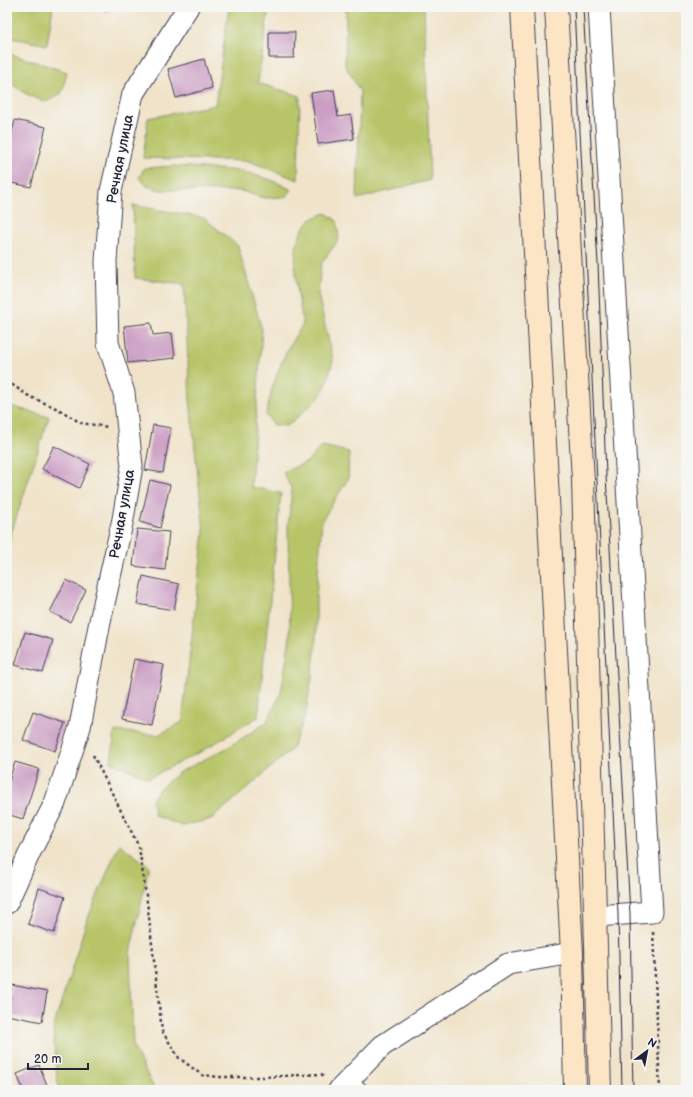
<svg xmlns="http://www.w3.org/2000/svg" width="693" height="1097" font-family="'Balsamiq Sans',sans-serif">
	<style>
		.green { fill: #b7c567; stroke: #6c7451 }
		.building { fill: #ca9cc3 }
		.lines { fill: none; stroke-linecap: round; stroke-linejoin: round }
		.lane-casing { stroke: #413f50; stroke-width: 12 }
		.street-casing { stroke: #413f50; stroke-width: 23 }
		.secondary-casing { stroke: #413f50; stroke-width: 24 }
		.path { stroke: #413f50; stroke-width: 2.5; stroke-dasharray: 3 3; stroke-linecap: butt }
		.lane { stroke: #fff; stroke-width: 10 }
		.street { stroke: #fff; stroke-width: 21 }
		.secondary { stroke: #fce5c4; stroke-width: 22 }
		.tram { stroke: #22223b; stroke-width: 1 }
		.labels { text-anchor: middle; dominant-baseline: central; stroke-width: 3; stroke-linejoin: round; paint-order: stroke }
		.street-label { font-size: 14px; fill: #22223b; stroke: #f6f6f2 }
	</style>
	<rect width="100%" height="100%" fill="#f6f6f2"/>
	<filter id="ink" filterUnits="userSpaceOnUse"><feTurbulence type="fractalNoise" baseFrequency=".025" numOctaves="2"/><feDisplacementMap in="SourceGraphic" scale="8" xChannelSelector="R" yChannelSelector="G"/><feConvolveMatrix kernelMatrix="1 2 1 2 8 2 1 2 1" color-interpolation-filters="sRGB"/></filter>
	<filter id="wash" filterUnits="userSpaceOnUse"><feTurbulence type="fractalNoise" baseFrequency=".012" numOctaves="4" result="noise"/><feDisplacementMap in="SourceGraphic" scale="16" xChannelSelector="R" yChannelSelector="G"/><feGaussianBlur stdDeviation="0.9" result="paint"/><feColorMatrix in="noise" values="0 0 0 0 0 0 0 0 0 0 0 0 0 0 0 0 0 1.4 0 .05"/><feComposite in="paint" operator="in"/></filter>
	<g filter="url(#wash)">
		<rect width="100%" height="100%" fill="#f0e3c9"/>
		<path class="green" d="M7,7h46l-6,38 -40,-8z
			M229,7h40l-11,76 42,13 -2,84 -49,-19 -106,-3 5,-40 67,-13z
			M346,7h78l6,173 -73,19 3,-108 -15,-26z
			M7,53l60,19 -5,21 -16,9c-16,-5 -27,-11 -39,-23z
			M176,166l66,5 32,10 18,9 -7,7 -21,1 -23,-7 -82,-1 -12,-4 -8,-8 5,-10z
			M133,205l71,13 34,28 24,84 -11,157 30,6 -23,224 -56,34 -53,27 -38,-16 4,-31 43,4 24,-13 22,-190 -14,-131 -6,-117 -49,-6z
			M326,213l11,8 2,18 -18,25 -3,31 15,65 -7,26 -8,13 -31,27 -13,-1 -8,-10c6,-33 18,-64 37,-91 -4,-27 -18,-81 6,-103 4,-3 12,-6 17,-8z
			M7,405l42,12 -42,129z
			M322,446l27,6 -1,27 -26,41 -6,78v45l-4,34 -7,40 -13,32 -80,70 -30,7 -28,-11 -2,-15 7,-11 19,-16 49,-25 39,-25 15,-30 9,-56 -2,-111 4,-36 -9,-18 24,-10z
			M119,844l30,22 -19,87 3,94 22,43h-95l-3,-11 -4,-50 33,-106z"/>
		<g id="blocks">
			<path class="building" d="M101,7h10l-5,5z
				M269,32h26l-1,26h-25z
				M204,59l8,29 -36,10 -8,-29z
				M334,90l4,27 13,-2 3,24 -36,5 -7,-51z
				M15,120l31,7 -15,60 -24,-5v-29z
				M151,323l2,12 19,-2 3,25 -47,5 -4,-37z
				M153,425l18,3 -8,45 -18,-3z
				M54,446l36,18 -11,24 -37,-19z
				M150,480l20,5 -10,43 -20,-6z
				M137,529l32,3 -4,38 -32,-4z
				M143,576l36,8 -5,26 -37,-6z
				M66,580l20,10 -16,32 -20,-10z
				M25,632l28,8 -10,33 -28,-8z
				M134,659l30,6 -12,60 -30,-6z
				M33,712l32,11 -10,28 -32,-11z
				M15,762l24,7 -16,50 -16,-5v-27z
				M7,864l5,1 -5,13z
				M39,888l26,9 -11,36 -26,-9z
				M12,985l35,7 -5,30 -35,-7z
				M39,1065l10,25h-26l-6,-16z"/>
		</g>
	</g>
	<g filter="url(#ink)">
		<use href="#blocks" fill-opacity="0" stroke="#413f50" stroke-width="1"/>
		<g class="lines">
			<g class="lane-casing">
				<path id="lane" d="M350,1079l14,11"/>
			</g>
			<g class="street-casing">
				<path id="street" d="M7,903l23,-51 25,-49 25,-76 20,-106 23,-102 9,-53 -8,-73 -16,-50 -2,-82 5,-70 22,-97 55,-87
					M596,916l56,-4 -53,-905
					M339,1090l43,-44 126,-82 64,-11"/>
			</g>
			<g class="secondary-casing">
				<path id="secondary" d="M522,7l50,946 3,137
					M556,7l27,473 17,610"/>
			</g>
			<path class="path" d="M7,381l20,14 33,15 21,13 27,4
				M93,755l46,92 9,62 14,122 17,27 23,17 17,2h43l59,-3 3,2
				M653,932l7,158"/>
			<use href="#lane" class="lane"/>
			<use href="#street" class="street"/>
			<use href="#secondary" class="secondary"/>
			<path class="tram" d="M574,7l44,907 4,176
				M583,7l15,257 8,211 24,439 3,176"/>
		</g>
	</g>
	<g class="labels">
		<g class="street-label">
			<text transform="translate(120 159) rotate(-79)">Речная улица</text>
			<text transform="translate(122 514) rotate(-80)">Речная улица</text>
		</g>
	</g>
	<rect width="693" height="1097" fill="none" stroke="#f6f6f2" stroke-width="24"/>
	<g transform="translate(647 1051) rotate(32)" stroke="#f6f6f2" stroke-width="3" paint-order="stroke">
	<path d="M0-3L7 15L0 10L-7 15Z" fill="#22223b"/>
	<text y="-6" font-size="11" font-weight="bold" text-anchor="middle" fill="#22223b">N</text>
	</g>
	<path d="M28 1063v6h60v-6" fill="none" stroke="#22223b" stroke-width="2"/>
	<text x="34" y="1063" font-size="12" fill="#22223b" stroke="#f6f6f2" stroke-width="3" paint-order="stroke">20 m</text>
</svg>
